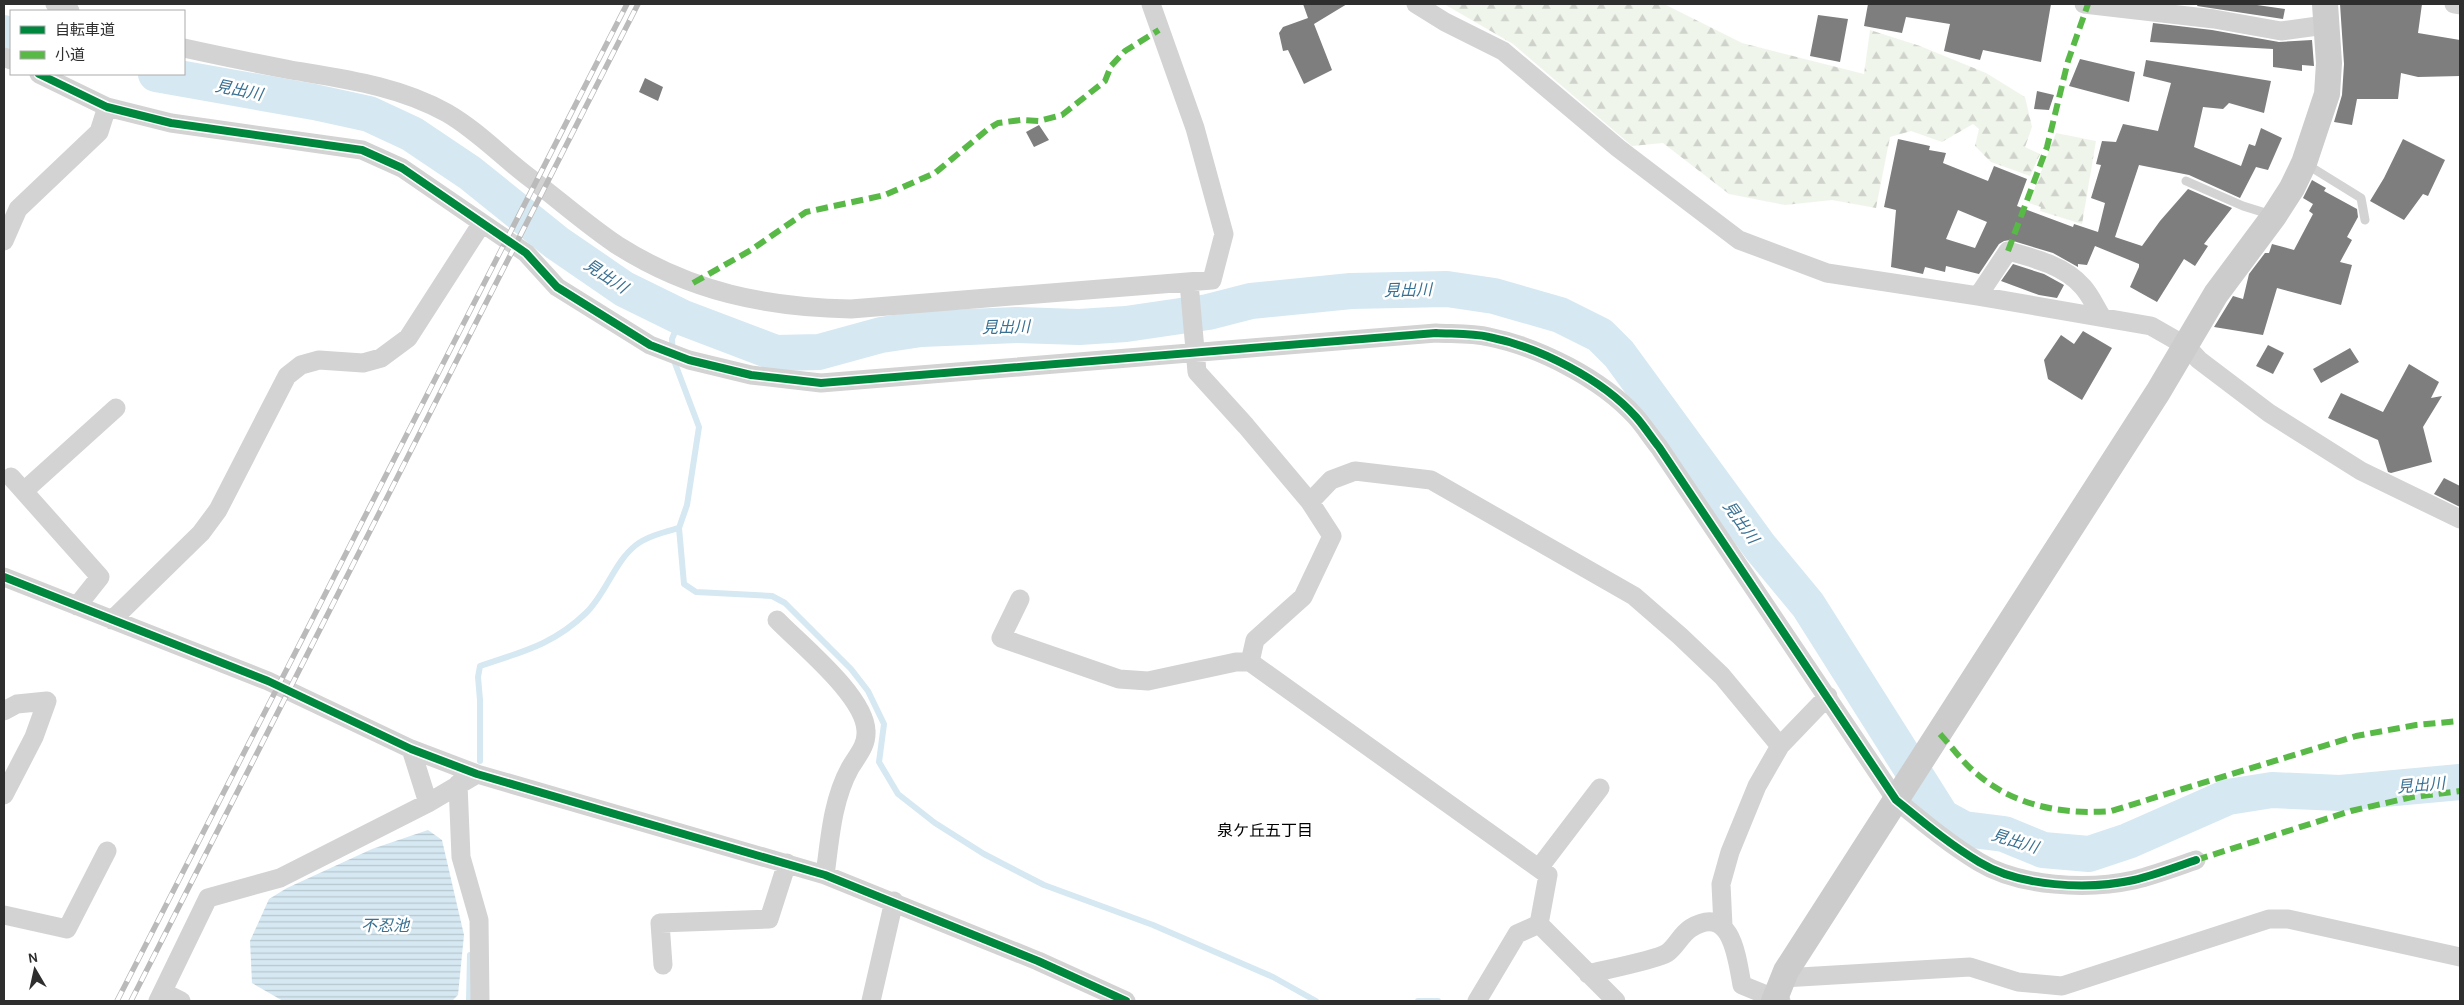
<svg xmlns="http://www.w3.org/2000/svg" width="2464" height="1005" font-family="Karla,'Noto Sans JP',sans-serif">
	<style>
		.forest { fill: url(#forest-firs) }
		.water { fill: url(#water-rules) }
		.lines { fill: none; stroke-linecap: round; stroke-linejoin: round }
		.stream { stroke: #d6e8f2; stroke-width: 6 }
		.river { stroke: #d6e8f2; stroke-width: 36 }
		.building { fill: #7e7e7e; fill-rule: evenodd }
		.lane { stroke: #d3d3d3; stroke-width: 9 }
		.street { stroke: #d3d3d3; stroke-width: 19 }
		.secondary { stroke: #ccc; stroke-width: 26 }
		.rail-casing { stroke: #bababa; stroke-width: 5.5 }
		.rail { stroke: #fff; stroke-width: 4; stroke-dasharray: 11; stroke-linecap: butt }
		.quiet { stroke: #58b947; stroke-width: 6; stroke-dasharray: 12 6; stroke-linecap: butt }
		.cycleway-casing { stroke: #fff; stroke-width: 11 }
		.cycleway { stroke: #00873e; stroke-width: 8 }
		.labels { text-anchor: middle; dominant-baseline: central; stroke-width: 5; stroke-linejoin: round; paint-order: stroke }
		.water-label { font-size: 16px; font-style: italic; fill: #387193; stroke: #fff }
		.neighbourhood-label { font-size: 16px; fill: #000; stroke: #fff }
	</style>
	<defs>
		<pattern id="forest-firs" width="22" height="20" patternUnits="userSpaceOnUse" patternTransform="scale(1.25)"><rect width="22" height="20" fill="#f0f5eb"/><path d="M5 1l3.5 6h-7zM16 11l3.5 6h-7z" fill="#ced2ca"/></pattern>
		<pattern id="water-rules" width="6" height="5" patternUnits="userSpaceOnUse" patternTransform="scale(1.25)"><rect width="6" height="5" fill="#d6e8f2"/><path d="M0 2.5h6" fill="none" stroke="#b8c7d0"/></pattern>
	</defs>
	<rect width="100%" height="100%" fill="#fff"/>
	<path class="forest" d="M1444,4h220l78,39 122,31 6,-44 50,16 66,27 39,24 7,30 -7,20 15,7 -10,22 -39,-14 -16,-16 4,-17 -6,-5 -31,18 -31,-11 -21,6 -14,71 -44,-8 -47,5 -56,-11 -66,-51 -31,3 -119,-102z
		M2056,133l40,8 -14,83 -42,-13 1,-4 -12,-4z"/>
	<path class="water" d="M428,830l14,10 22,95 -6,60 -6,6h-169l-31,-18 -2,-42 19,-42 18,-11 85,-39z"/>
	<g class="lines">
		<path class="stream" d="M681,317l-9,22 1,19 26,69 -12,78 -8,23 5,56 12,8 76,4 13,7 66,66 17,22 16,33 -5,38 19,32 37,29 49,31 60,31 109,40 120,52 43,24
			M480,761v-61l-2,-23 2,-11c41,-14 73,-21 106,-53 20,-19 28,-51 50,-68 12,-9 29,-13 43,-17
			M469,1001l1,-46
			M1418,1001h20"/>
		<path class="river" d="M4,33l7,3
			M156,74l158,28 55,12 43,20 58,39 87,70 67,46 57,28 95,36 43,-1 62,-17 40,-6 96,-4 62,2 47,-3 82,-12 43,-11 100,-10 96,-2 47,7 66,19 40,20 19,19 141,193 48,58 134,212 22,12 40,5 39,16 46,4 39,-13 100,-44 44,-7 68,3 120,-11"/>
	</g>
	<path class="building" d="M1303,4h44l-33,20 18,46 -28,14 -16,-34 -5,1 -4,-18 4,-6 25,-9z
		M1868,4h183l-10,58 -58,-12 -3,10 -36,-9 6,-27 -44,-7 -4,16 -38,-7z
		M2198,4h52l35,5 -2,10 -86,-13z
		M2340,4h82l-4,29 42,7v36l-42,1 -17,-4 -3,26h-41l-5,26 -18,-3 8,-27 2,-31z
		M1818,15l30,4 -8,43 -30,-6z
		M2153,23l59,7 67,12 33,-2 2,26 -12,-1v6l-29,-4v-18l-123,-7z
		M2080,59l55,13 -6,30 -60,-16z
		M2146,60l125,21 -7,32 -35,-10 -6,6 -20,-2 -9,40 47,19 8,-22 6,2 6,-18 21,10 -14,32 -12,-3 -16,31 -51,-23 -50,-10 -24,72 27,9 18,-25 28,-32 44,19 -28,36 4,2 -13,20 -11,-7 -27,43 -27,-15 9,-20v-3l-44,-18 -8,19 -9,-1v3l-25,-14 -43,-13 -6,1 -5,3 -20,30 -33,-8 -1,6 -20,-5 -2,7 -32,-7 5,-57 -12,-3 14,-68 32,7 -1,4 17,3 -3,10 45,18 6,-15 33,13 -10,27 56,21 1,-3 24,8 7,-29 -14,-5 10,-33 -5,-1 6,-23 14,1 7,-18 35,7 13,-48 -28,-7zM1958,210l29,12 -12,26 -29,-9z
		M645,78l18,9 -5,14 -19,-9z
		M2037,91l17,4 -5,15 -15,-1z
		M1039,125l10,15 -15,7 -8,-15z
		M2403,139l42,21 -17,36 -5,-2 -19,26 -34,-19 14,-23z
		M2312,180l14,8 -2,3 33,18 1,8 -11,20 5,3 -12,22 12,3 -11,40 -64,-17 -14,47 -49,-8 19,-31 10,3 6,-25 16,-21h4l3,-9 22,6 19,-36 -4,-3 4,-7 -10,-6z
		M2013,264l31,10 20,11 -7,13 -18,-3 -38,-14z
		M2083,331l29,17 -30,52 -34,-21 -4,-19 17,-25 13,9z
		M2268,345l16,8 -11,21 -17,-8z
		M2350,348l9,14 -38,21 -8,-14z
		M2409,364l30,18 -8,16 11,-2 -19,31 9,35 -41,11 -3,-1 -10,-32 -50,-22 13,-25 42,19z
		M2444,478l16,8v21l-26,-13z"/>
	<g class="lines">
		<path class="lane" d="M2306,164l55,34 4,22
			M2186,181l57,25 29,9"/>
		<path class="street" d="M55,4l15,7
			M1416,4l29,18 58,29 115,97 121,92 88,33 151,23 173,30 35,20 13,14 70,53 92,58 99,48
			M2084,4l130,15 67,12 44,-6
			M2454,4l6,1
			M184,48c36,8 71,15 107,22 54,9 108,16 156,43 31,18 55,44 83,65 29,22 57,47 87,67 74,47 148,62 234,64l361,-29 12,-46 -29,-106 -44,-124
			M4,57l7,3
			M39,74l68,33 64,16 191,27 40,18 124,85 31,34 93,58 39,15 62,15 70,8 615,-50c17,1 36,0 53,4 50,10 113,42 147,80 8,9 15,20 23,30l237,353c27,22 53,44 83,62 41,25 109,28 155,18 21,-5 42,-13 62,-20
			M4,241l14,-32 81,-77 8,-25
			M1189,283l8,89 49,54 64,76 22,34 -29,61 -48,43 -5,22
			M1978,296l30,-45c26,7 57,15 75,36 8,9 13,21 19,30
			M11,477l89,100 -23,29
			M24,491l92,-83
			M1310,502l21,-22 24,-9 76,9 203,116 46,40 42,40 58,70
			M4,577l264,104 143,68 66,25 348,101 213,86 88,40
			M1020,599l-19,39 118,41 29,2 88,-19h14l298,213 -9,49 -22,10 -40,67
			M112,620l89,-87 17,-23 69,-134 14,-11 18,-5 44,3 18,-5 27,-20 74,-115
			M777,620c24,25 88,76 89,111 1,15 -9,25 -16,37 -18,33 -20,71 -25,107
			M4,711l13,-7 30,-3 -13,36 -30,58
			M411,749l17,54
			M458,784l3,73 18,63 1,81
			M1539,868l61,-80
			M4,915l63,14 40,-78
			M1539,924l77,77
			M1723,926l-2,-42 9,-32 27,-66 23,-40 48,-50
			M663,965l-3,-42 109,-4 18,-56
			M1588,974c16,-4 68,-14 79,-21 9,-6 14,-19 24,-25 41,-25 46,31 51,57l39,16
			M1783,978l187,-11 48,15 44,4 207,-67h19l172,38
			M163,992l18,9
			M158,1001l50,-103 72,-20 148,-75 49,-29
			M871,1001l23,-100"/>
		<path class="secondary" d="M1774,1001l12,-30 372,-579 58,-98 58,-78 18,-28 12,-25 23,-69 2,-31 -4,-59"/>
		<g class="rail-casing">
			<path id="rail" d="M117,1001l510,-997
				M131,1001l507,-997"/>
		</g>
		<use href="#rail" class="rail"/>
		<path class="quiet" d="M2008,251l39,-104 21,-86 20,-57
			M693,283l58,-33 55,-38 79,-17 50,-22 53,-44 10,-6 23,-3 18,1 23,-6 43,-34 6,-15 14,-15 34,-21
			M1940,734c12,13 23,29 37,40 37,32 87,41 134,37l245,-75 60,-11 44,-4
			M2196,860l155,-49 61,-14 48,-6"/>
		<g class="cycleway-casing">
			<path id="cycleway" d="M39,74l68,33 64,16 191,27 40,18 124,85 31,34 93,58 39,15 62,15 70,8 615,-50c17,1 36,0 53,4 50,10 113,42 147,80 8,9 15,20 23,30l237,353c27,22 53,44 83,62 41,25 109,28 155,18 21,-5 42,-13 62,-20
				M4,577l264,104 143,68 66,25 348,101 213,86 88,40"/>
		</g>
		<use href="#cycleway" class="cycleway"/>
	</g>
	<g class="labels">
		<g class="water-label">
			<text transform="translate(239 90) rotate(11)">見出川</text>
			<text transform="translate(606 276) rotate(33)">見出川</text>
			<text transform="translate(1408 290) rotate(-1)">見出川</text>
			<text transform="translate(1006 327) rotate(-1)">見出川</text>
			<text transform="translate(1741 522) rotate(54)">見出川</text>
			<text transform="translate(2421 785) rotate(-5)">見出川</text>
			<text transform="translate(2015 841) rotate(17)">見出川</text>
			<text x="385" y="925">不忍池</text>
		</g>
		<g class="neighbourhood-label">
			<text x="1265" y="830">泉ケ丘五丁目</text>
		</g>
	</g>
	<rect width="2464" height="1005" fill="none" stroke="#2e2e2e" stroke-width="10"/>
	<rect x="10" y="10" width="175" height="65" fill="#ffffff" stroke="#ababab"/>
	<rect x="20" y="26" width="25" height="8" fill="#00873e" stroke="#ababab"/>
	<text x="55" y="35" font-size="15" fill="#2e2e2e">自転車道</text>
	<rect x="20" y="51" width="25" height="8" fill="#58b947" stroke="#ababab"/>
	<text x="55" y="60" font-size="15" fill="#2e2e2e">小道</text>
	<g transform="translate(35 970) rotate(351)" stroke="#ffffff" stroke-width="4" paint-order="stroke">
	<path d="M0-4L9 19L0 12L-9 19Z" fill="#2e2e2e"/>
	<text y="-8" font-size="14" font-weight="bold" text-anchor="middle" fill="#2e2e2e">N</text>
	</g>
</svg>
